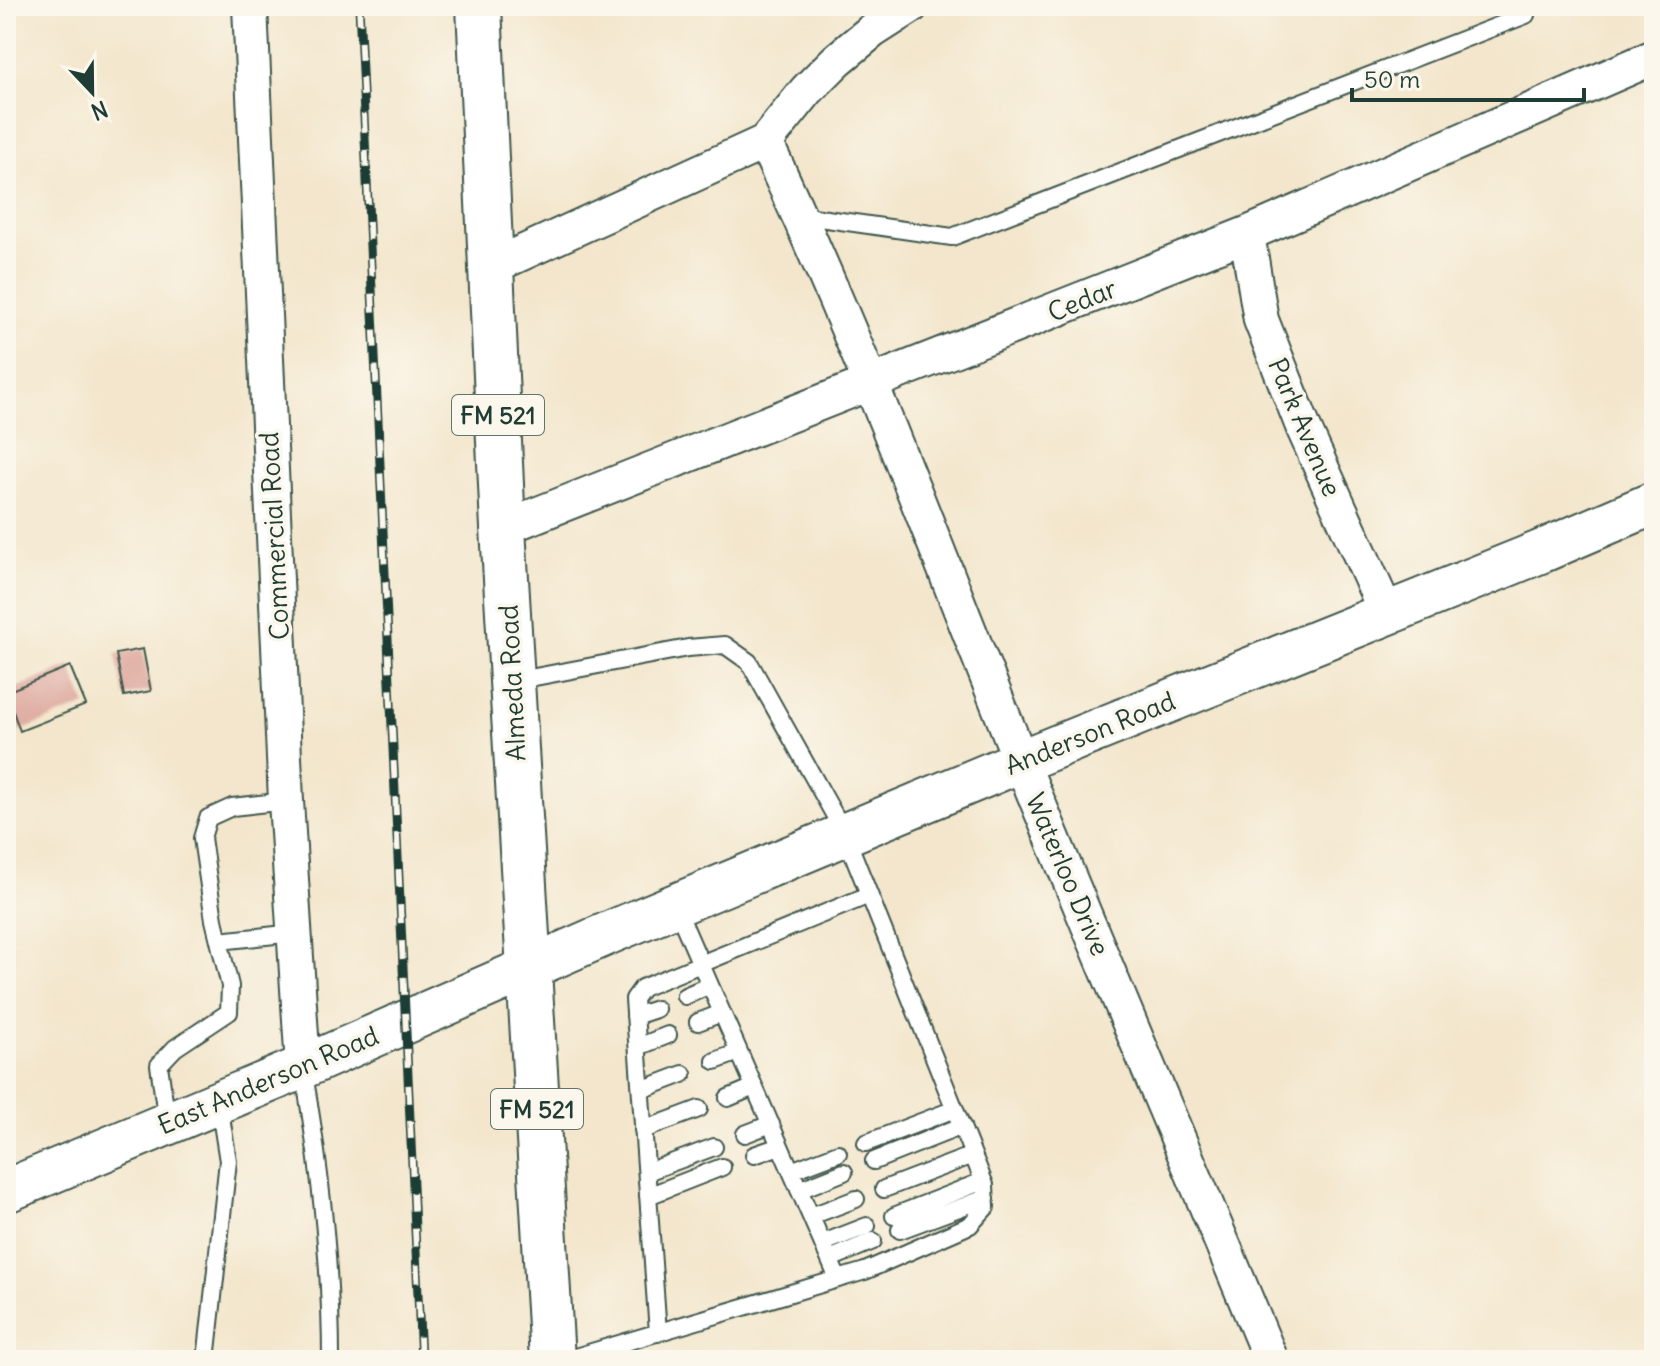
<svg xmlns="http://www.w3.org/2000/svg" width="1660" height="1366" font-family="Delius,sans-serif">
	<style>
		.building { fill: #deaaa0 }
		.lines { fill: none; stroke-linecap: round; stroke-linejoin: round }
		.service-casing { stroke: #3f564b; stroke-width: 20 }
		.minor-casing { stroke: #3f564b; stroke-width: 38 }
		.tertiary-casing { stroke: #3f564b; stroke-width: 46 }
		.primary-casing { stroke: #3f564b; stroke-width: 48 }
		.service { stroke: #fff; stroke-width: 16 }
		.minor { stroke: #fff; stroke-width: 34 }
		.tertiary { stroke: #fff; stroke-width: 42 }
		.primary { stroke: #fff; stroke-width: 44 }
		.rail-casing { stroke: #1f3d34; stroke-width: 9 }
		.rail { stroke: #fbf7ec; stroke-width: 6; stroke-dasharray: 18; stroke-linecap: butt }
		.labels { text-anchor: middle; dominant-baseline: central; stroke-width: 7; stroke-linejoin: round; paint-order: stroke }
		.shield { fill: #fbf7ec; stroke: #61756b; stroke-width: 2 }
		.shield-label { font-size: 24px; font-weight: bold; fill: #1f3d34 }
		.street-label { font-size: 26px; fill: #1f3d34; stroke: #fbf7ec }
	</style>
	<rect width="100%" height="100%" fill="#fbf7ec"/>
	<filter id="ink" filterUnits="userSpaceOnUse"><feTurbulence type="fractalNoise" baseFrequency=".0125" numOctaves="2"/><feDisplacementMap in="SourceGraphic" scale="16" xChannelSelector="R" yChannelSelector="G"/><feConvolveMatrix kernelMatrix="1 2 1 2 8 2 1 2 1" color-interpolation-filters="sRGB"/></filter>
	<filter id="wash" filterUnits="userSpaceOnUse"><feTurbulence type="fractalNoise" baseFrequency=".006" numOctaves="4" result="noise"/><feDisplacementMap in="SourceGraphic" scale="32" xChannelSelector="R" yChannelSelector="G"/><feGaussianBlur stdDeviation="1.8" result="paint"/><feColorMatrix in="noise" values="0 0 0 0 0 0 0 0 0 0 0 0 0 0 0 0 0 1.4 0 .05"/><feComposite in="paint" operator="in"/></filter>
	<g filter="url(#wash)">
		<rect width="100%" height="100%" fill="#f3e6cc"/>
		<g id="blocks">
			<path class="building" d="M143,649l8,42 -27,5 -8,-42z
				M70,666l16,39 -66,26 -14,-39z"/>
		</g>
	</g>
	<g filter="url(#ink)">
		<use href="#blocks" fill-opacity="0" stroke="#3f564b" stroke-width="2"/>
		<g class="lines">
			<g class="service-casing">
				<path id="service" d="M799,215l153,22 574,-222
					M514,681l174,-33 37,-3 24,17 96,172 140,351 1,22 -16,18 -105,46 -300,89
					M676,907l162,372
					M219,941l75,-8
					M685,996l25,-11
					M635,1016l21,-7
					M698,1022l24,-9
					M638,1047l30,-12
					M715,1061l24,-9
					M303,1068c17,97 28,194 28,292
					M641,1090l42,-16
					M728,1098l26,-11
					M167,1122l-8,-57 16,-17 54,-36 1,-26 -16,-66 -12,-82 6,-20 24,-11 54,-6
					M643,1130l56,-21
					M745,1134l26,-10
					M866,1143l89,-34
					M754,1155l26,-9
					M874,1161l88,-35
					M791,1171l47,-18
					M647,1172l67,-25
					M884,1189l89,-34
					M799,1190l45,-18
					M648,1196l74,-29
					M811,1216l45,-17
					M894,1216l89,-35
					M900,1230l86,-32
					M823,1243l44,-17
					M830,1259l43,-18
					M658,1333l-24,-334 8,-11 227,-93
					M206,1360l22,-199 -9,-57"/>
			</g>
			<g class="minor-casing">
				<path id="minor" d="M250,6l36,795 17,266
					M765,142c96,202 172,412 256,619 81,200 167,399 250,599
					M1247,234l14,86 43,109 82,183
					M491,267l274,-125 42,-52 30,-30 35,-29 39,-25
					M503,528l744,-294 407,-177"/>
			</g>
			<g class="tertiary-casing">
				<path id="tertiary" d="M6,1191l297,-124 308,-135 410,-171 519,-209 114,-49"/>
			</g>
			<g class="primary-casing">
				<path id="primary" d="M479,6l24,522 49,832"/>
			</g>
			<use href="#service" class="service"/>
			<use href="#minor" class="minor"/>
			<use href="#tertiary" class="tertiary"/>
			<use href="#primary" class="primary"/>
			<g class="rail-casing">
				<path id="rail" d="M359,6l62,1354"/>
			</g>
			<use href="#rail" class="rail"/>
		</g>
	</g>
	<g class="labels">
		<g class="shield">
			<rect x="452" y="395" width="92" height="40" rx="6"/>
			<rect x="491" y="1089" width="92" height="40" rx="6"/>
		</g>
		<g class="shield-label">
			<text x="498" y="415">FM 521</text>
			<text x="537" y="1109">FM 521</text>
		</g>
		<g class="street-label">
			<text transform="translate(1082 300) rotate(-22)">Cedar</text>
			<text transform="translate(1305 427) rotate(67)">Park Avenue</text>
			<text transform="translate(274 536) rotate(-93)">Commercial Road</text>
			<text transform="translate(512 683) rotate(-93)">Almeda Road</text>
			<text transform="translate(1090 733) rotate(-22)">Anderson Road</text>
			<text transform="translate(1068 874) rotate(67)">Waterloo Drive</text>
			<text transform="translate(268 1080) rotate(-23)">East Anderson Road</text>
		</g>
	</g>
	<rect width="1660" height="1366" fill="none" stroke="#fbf7ec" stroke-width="32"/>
	<g transform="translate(92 92) rotate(158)" stroke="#fbf7ec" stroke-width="6" paint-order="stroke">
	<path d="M0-6L14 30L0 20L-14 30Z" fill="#1f3d34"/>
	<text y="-12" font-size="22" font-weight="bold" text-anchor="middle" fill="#1f3d34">N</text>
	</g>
	<path d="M1352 88v12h232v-12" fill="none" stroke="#1f3d34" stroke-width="4"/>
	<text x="1364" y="88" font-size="24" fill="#1f3d34" stroke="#fbf7ec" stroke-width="6" paint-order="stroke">50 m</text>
</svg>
